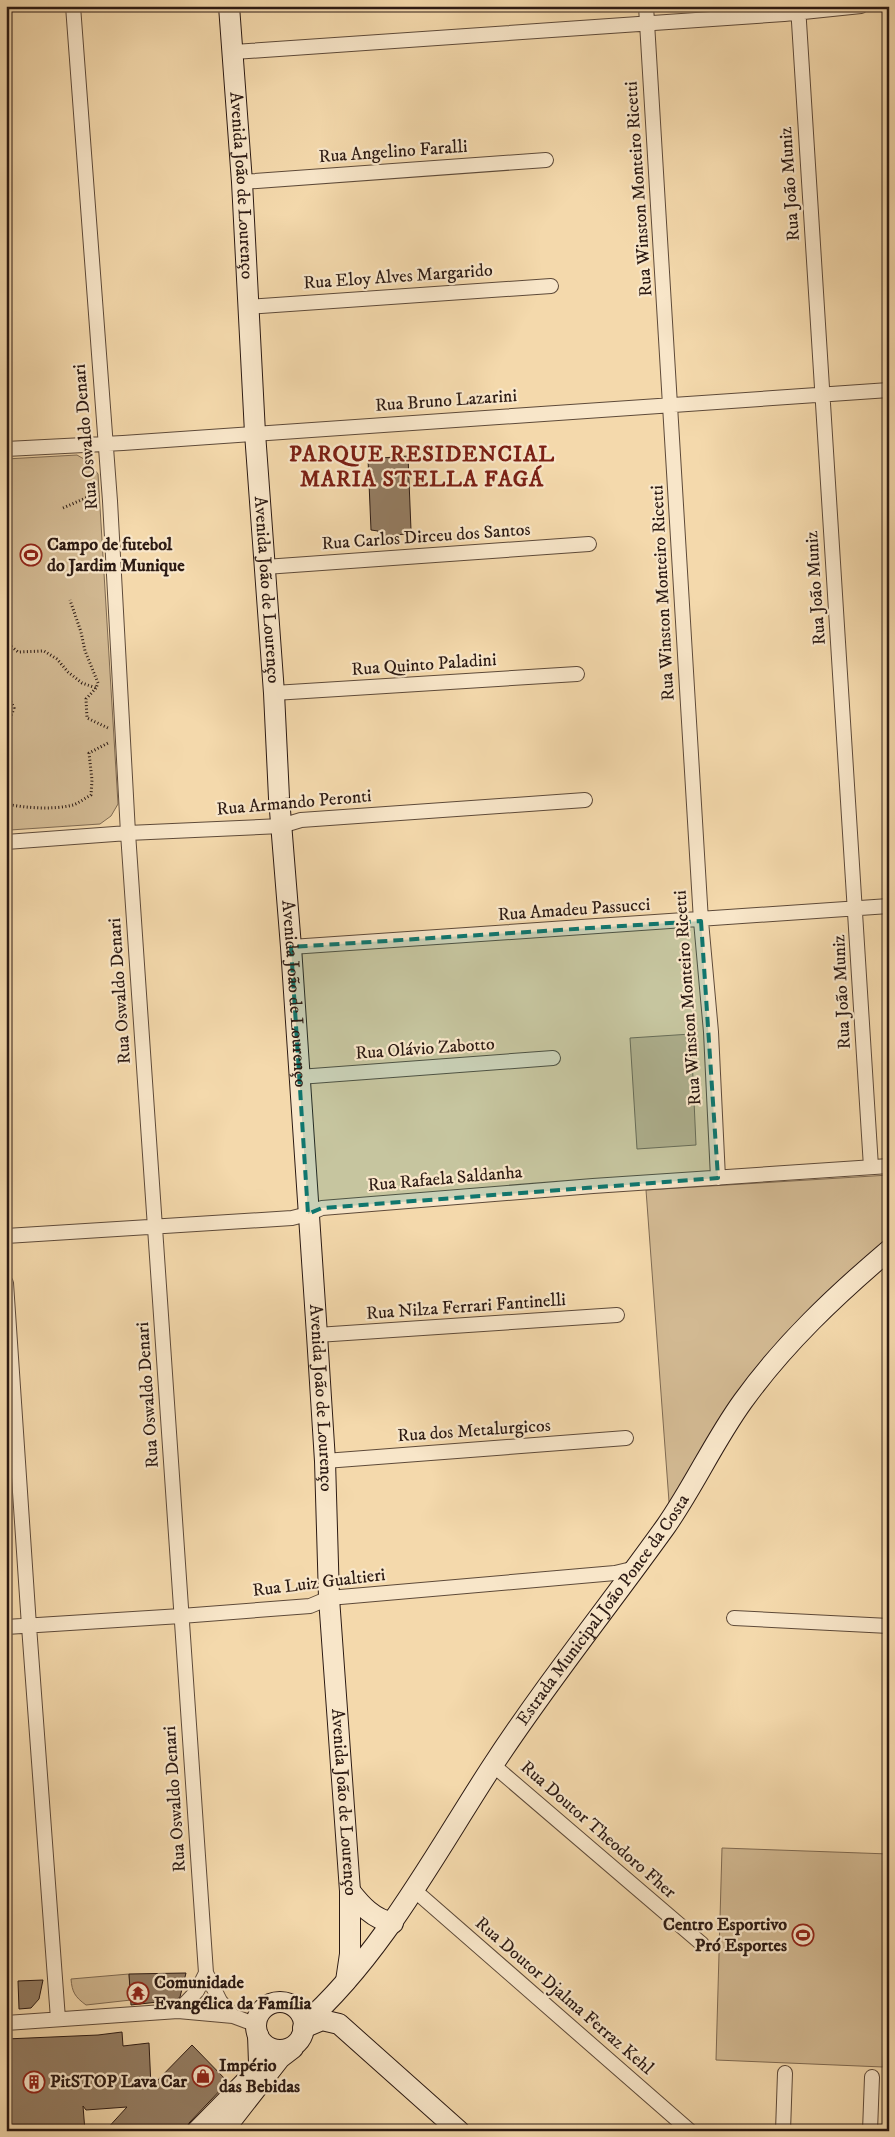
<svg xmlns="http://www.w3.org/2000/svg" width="895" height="2137" font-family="'IM FELL DW Pica',serif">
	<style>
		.green { fill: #d2b992; stroke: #7f6a52 }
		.building { fill: #947d63; stroke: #2c1a13 }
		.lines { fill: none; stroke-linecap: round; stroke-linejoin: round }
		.street-casing { stroke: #5e4a39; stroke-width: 16 }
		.secondary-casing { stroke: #2c1a13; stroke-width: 22 }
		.path { stroke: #2c1a13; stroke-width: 3; stroke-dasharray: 1 2.5; stroke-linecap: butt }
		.street { stroke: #f8e6c9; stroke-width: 14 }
		.secondary { stroke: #f8e6c9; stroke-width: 20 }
		.marked { fill: #0f766e; fill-opacity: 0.2; stroke: #0f766e; stroke-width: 4; stroke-dasharray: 10 6; stroke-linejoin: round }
		.labels { text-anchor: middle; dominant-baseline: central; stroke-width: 4.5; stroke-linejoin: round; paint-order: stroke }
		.street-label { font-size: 18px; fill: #2c1a13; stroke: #f8e6c9 }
		.poi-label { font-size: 18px; font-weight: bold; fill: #2c1a13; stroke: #f8e6c9; text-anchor: start }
		.district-label { font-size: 22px; font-weight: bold; letter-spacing: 1px; fill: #7a1f14; stroke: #f8e6c9 }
	</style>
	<rect width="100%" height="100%" fill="#f4d9ac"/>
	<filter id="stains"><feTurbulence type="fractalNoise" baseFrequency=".004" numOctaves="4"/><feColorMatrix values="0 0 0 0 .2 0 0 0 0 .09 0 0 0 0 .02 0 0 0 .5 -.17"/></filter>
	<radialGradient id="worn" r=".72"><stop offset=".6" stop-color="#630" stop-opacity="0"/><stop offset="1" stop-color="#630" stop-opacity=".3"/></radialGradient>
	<path class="green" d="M77,455l12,7 9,12 20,330 -7,12 -11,8 -90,6 -4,-2v-369z
		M691,1034l5,111 -59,4 -7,-111z
		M889,1175v65l-76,71 -143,204 -24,-325z
		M722,1848l167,6v56l-6,157 -167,-7z
		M129,1974l2,26 -45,5c-11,-8 -14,-13 -15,-26z"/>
	<path class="building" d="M408,456l3,74h-6v4l-8,1 1,7 -17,1 -3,-12 -7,-1 -3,-71z
		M186,1973l-6,24 -4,3 -45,5 -2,-31z
		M43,1980l-4,19 -8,9 -12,1 -1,-28z
		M122,2032l1,14 26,-3 2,44 41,-42 36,37 -39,41 -4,8h-80l22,-24 -41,3 -3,-4 2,25h-79v-92l92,-4z"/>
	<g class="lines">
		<g class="street-casing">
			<path id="street" d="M73,6l37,495 18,332 78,1140 14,28 13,15
				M646,6l55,915 10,111 7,146
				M798,6l73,1161
				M234,52l550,-38 77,-8
				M242,182l304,-22
				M248,307l303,-21
				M6,449l117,-6 766,-53
				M265,567l324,-23
				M274,693l303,-19
				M6,842l122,-9 153,-7 20,-6 284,-20
				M291,947l598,-41
				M299,1077l254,-19
				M6,1236l286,-18 16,-4 14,-6 271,-22 296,-20
				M6,1283l23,343 29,393
				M317,1335l300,-20
				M325,1461l301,-23
				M734,1618l155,8
				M6,1627l175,-11 129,-10 19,-8 286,-25 21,-5
				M493,1765l209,179
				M413,1889l277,242
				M178,2011l19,-20 9,-18
				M6,2023l172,-12 55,5 24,9
				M783,2131l2,-58
				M870,2131l2,-54"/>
		</g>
		<g class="secondary-casing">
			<g id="secondary">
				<path id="s1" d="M229,6l13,176 13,251 19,260 5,105 12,149 26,388 8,126 4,137 21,293v63l-4,27"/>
				<path d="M350,1891c11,14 23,28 43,32"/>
				<circle cx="280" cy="2026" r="24"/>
				<path id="s2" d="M304,2024c77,-68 131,-170 187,-256 54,-83 117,-161 175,-242 28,-40 48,-85 77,-125 41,-57 92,-105 146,-151"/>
				<path d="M303,2028l19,-8 17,4 120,107"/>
				<path d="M197,2131l58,-59 4,-9 -1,-28"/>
				<path d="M223,2131l57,-73 13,-10"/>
			</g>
		</g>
		<path class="path" d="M63,508l34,-15
			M6,642l12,10 26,-1 13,8 11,13 14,11 14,5 2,-5 -13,-32 -4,-19 -11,-32
			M96,688l-10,11 1,19 21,10
			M6,692l8,16 -8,22
			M6,804c20,4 47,6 67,1 6,-2 12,-7 18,-10l1,-15 -3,-27 21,-11"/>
		<use href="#street" class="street"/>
		<use href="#secondary" class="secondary"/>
	</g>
	<path class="marked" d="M701,921l17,257 -396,30 -14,6 -17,-267z"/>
	<defs>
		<g id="stadium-ring" transform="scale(1.125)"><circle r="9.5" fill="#f8e6c9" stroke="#8f2418" stroke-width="1.5"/><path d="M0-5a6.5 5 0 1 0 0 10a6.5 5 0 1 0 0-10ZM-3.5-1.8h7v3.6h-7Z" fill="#8f2418"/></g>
		<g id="temple-ring" transform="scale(1.125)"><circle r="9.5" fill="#f8e6c9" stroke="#8f2418" stroke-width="1.5"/><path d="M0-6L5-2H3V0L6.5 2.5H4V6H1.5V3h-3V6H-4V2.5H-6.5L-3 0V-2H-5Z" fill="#8f2418"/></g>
		<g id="shop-ring" transform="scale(1.125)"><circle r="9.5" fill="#f8e6c9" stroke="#8f2418" stroke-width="1.5"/><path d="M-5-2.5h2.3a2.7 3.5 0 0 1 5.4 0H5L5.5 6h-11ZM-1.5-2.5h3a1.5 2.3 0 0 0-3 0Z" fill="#8f2418"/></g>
		<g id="building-ring" transform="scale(1.125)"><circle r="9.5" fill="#f8e6c9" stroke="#8f2418" stroke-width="1.5"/><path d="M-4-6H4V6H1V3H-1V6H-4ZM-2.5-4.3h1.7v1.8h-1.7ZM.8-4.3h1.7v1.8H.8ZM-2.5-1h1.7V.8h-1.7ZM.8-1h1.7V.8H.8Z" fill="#8f2418"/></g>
	</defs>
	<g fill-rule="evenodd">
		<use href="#stadium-ring" x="31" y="555"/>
		<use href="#stadium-ring" x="803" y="1935"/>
		<use href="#temple-ring" x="138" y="1993"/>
		<use href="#shop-ring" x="203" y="2076"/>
		<use href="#building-ring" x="34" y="2082"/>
	</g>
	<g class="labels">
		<g class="street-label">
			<text transform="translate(393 152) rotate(-4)">Rua Angelino Faralli</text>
			<text transform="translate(790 184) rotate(-94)">Rua João Muniz</text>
			<text stroke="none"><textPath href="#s1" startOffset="180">Avenida João de Lourenço</textPath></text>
			<text transform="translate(639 189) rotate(-94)">Rua Winston Monteiro Ricetti</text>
			<text transform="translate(398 277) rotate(-4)">Rua Eloy Alves Margarido</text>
			<text transform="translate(446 401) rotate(-4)">Rua Bruno Lazarini</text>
			<text transform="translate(86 437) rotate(-95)">Rua Oswaldo Denari</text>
			<text transform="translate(426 537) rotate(-4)">Rua Carlos Dirceu dos Santos</text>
			<text transform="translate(816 588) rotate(-94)">Rua João Muniz</text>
			<text stroke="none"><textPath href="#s1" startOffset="585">Avenida João de Lourenço</textPath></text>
			<text transform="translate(663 593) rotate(-93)">Rua Winston Monteiro Ricetti</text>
			<text transform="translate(424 665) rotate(-4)">Rua Quinto Paladini</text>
			<text transform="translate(294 803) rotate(-5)">Rua Armando Peronti</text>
			<text transform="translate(574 910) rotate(-4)">Rua Amadeu Passucci</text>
			<text transform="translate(120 991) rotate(-94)">Rua Oswaldo Denari</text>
			<text transform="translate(842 992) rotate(-93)">Rua João Muniz</text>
			<text stroke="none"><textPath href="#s1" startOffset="990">Avenida João de Lourenço</textPath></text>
			<text transform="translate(688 998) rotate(-94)">Rua Winston Monteiro Ricetti</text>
			<text transform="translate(425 1049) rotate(-4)">Rua Olávio Zabotto</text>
			<text transform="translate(445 1179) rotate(-5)">Rua Rafaela Saldanha</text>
			<text transform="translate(466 1307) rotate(-4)">Rua Nilza Ferrari Fantinelli</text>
			<text transform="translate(148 1395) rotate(-94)">Rua Oswaldo Denari</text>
			<text stroke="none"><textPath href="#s1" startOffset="1395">Avenida João de Lourenço</textPath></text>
			<text transform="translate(474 1431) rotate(-4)">Rua dos Metalurgicos</text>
			<text transform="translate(319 1583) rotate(-7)">Rua Luiz Gualtieri</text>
			<text stroke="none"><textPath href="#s2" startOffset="512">Estrada Municipal João Ponce da Costa</textPath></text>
			<text transform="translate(175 1799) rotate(-94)">Rua Oswaldo Denari</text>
			<text stroke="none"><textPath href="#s1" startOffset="1800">Avenida João de Lourenço</textPath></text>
			<text transform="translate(598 1830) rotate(41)">Rua Doutor Theodoro Fher</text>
			<text transform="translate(564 1996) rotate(41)">Rua Doutor Djalma Ferraz Kehl</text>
		</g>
		<g class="poi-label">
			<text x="47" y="545">Campo de futebol<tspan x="47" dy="21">do Jardim Munique</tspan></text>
			<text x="787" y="1925" text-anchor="end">Centro Esportivo<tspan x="787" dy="21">Pró Esportes</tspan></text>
			<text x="154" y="1983">Comunidade<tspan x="154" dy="21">Evangélica da Família</tspan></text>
			<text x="219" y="2066">Império<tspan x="219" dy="21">das Bebidas</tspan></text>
			<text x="50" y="2082">PitSTOP Lava Car</text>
		</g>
		<g class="district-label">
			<text x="422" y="454">PARQUE RESIDENCIAL<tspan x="422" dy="25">MARIA STELLA FAGÁ</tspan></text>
		</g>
	</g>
	<rect width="895" height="2137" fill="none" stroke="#f4d9ac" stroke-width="25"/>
	<rect x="8" y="8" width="880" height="2122" fill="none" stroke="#2c1a13" stroke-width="2.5"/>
	<rect x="12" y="12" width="870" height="2112" fill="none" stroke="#2c1a13"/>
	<rect width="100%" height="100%" filter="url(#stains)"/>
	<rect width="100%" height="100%" fill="url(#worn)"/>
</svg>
